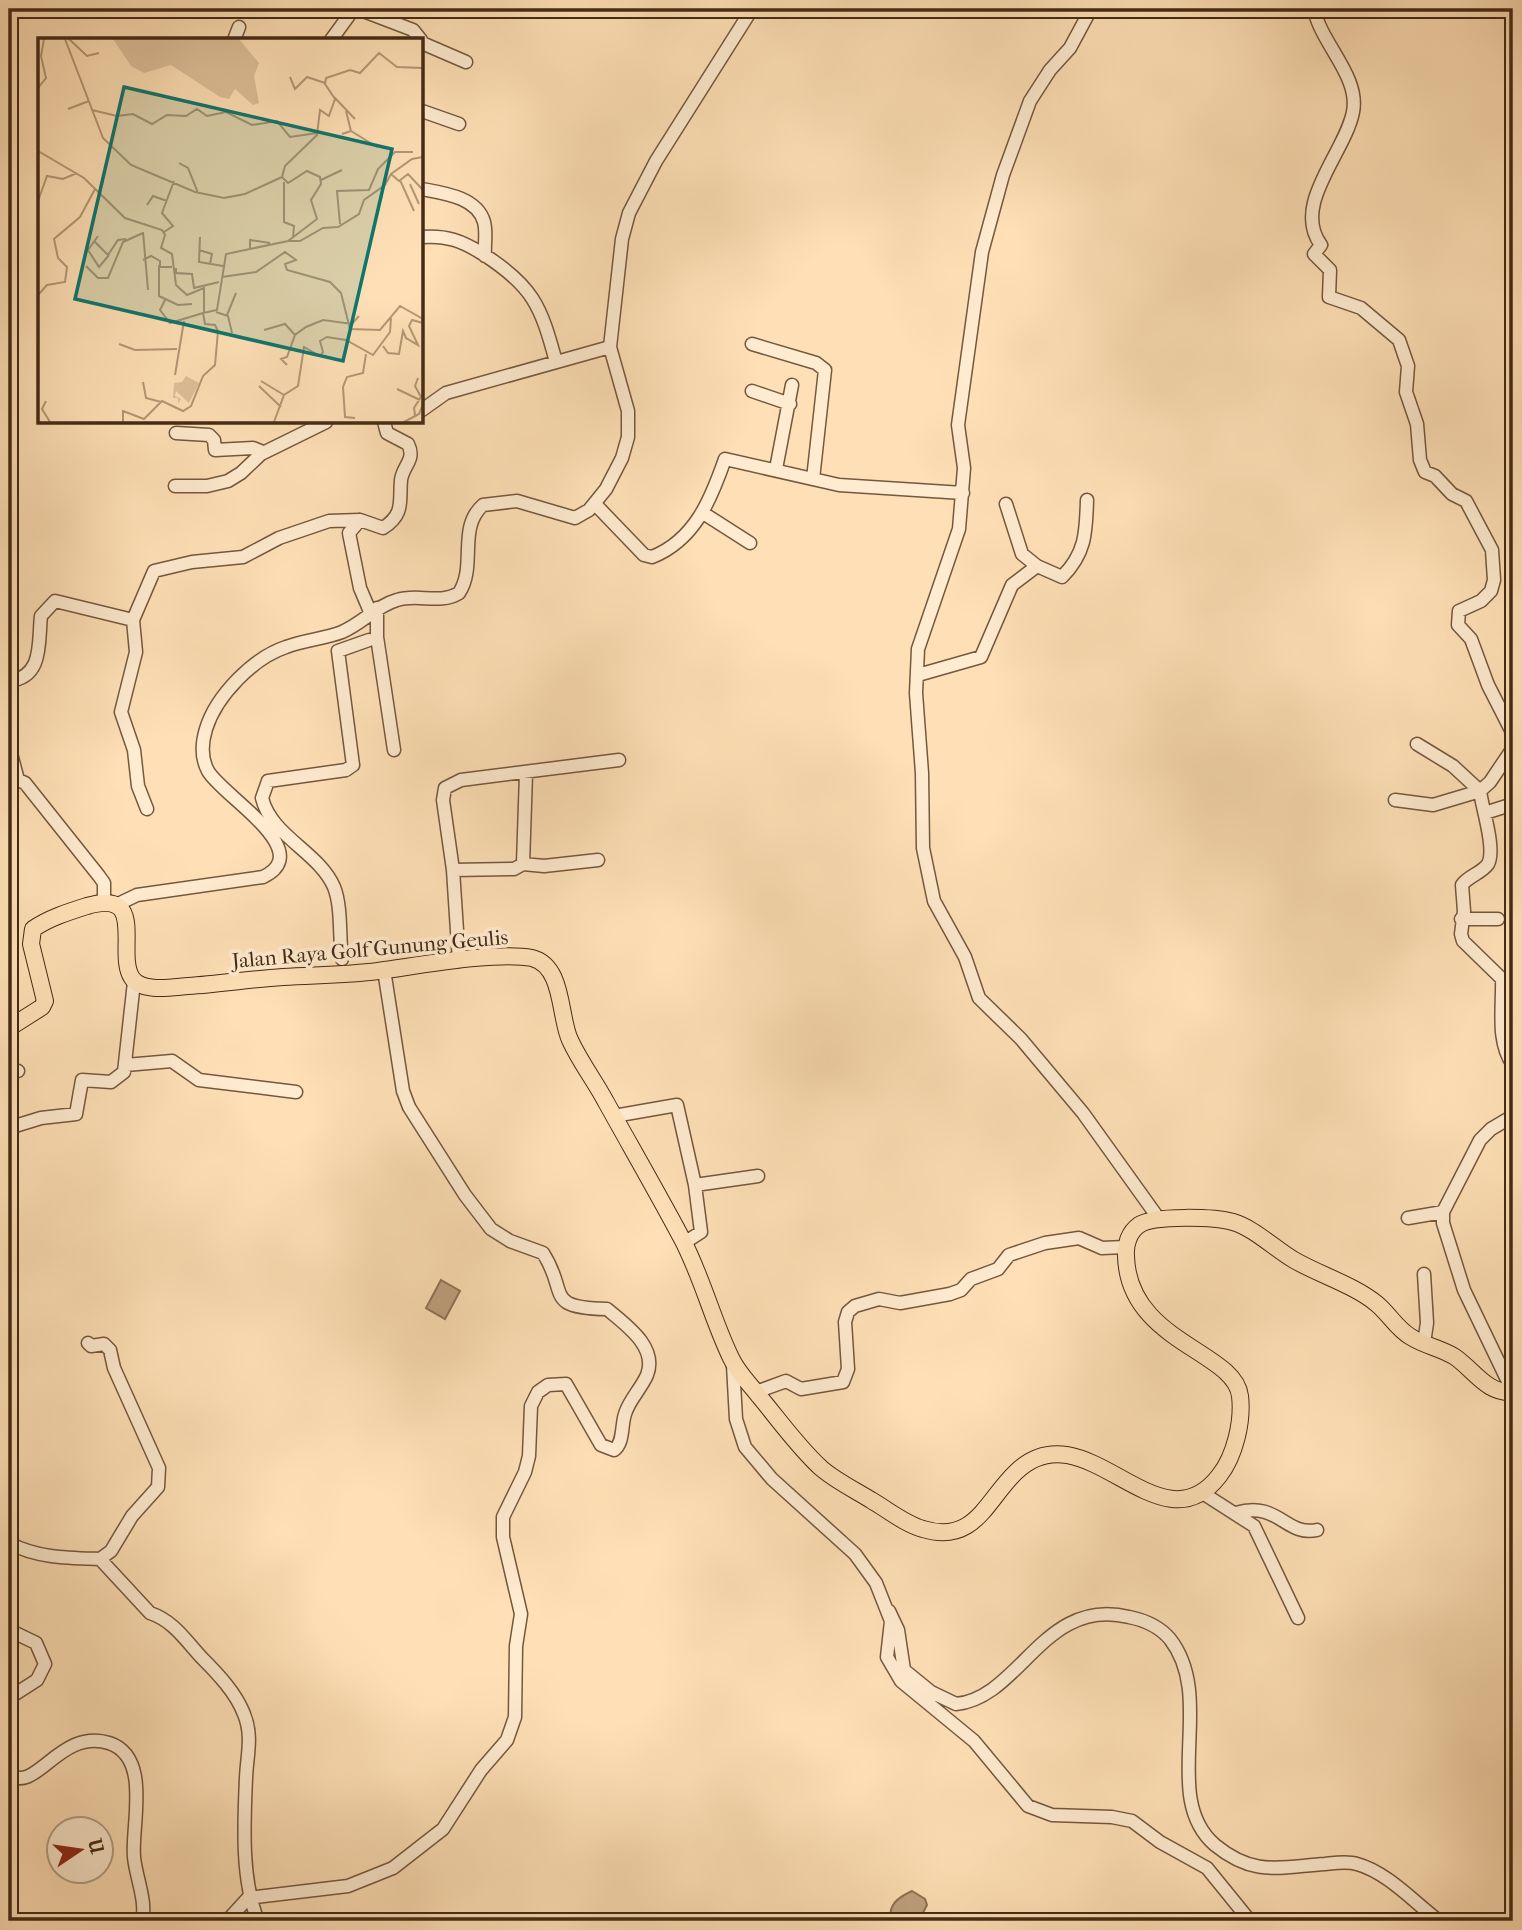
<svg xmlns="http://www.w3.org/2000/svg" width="1522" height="1930" font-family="'IM FELL French Canon',serif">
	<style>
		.water { fill: #c0a280; stroke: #8f7256; stroke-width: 2 }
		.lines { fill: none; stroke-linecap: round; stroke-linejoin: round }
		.minor-casing { stroke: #74583e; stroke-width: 15 }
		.major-casing { stroke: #452a16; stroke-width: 18 }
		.minor { stroke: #ffebd0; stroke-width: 12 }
		.major { stroke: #ffe0b6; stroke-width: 16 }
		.labels { text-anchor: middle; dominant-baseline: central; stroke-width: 7; stroke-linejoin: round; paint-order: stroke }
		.street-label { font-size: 21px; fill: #452a16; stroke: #ffebd0 }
		.inset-road { fill: none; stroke: #b59776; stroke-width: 2 }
		.view { fill: #0f766e; fill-opacity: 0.15; stroke: #0f766e; stroke-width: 3.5 }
		.inset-edge { fill: none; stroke: #452a16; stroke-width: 3.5 }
	</style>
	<rect width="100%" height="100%" fill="#ffe0b6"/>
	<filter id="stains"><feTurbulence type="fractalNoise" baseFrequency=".00286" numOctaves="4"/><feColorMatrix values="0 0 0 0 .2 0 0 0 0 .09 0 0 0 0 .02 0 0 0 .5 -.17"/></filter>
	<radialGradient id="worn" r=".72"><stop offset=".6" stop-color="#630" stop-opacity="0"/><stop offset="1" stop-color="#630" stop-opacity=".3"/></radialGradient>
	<path class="water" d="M441,1280l19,11 -15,28 -19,-11z
		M912,1891l13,8 2,6 -8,16h-29c-1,-17 7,-23 22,-30z"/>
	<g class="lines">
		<g class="minor-casing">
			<path id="minor" d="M1091,9l-21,39 -20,22 -20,31 -27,74 -21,77 -24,173 6,43 -5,61 -41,120 -2,44 6,80 1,75 11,53 31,56 14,41 42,41 62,74 76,106
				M1314,9c7,35 46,67 39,103 -8,41 -62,93 -32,133l-7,9 16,16 -1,27 32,11 38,32 9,26 -2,26 11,32 3,36 5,12 10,4 17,18 14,7 26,49 2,30 -3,11 -10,10 -22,10 -1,14 13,14 17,46 25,49
				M234,40l5,-13
				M331,40l19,-26 8,-5 55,21 8,10
				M422,43l44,19
				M422,111l37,13
				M422,189c21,4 55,8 62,33 3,11 0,22 1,34
				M422,237c25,-2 40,4 61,17 50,32 58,52 73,108
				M752,344l64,19 9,7 -12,109
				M752,391l38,13
				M422,410l24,-17 164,-46
				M176,433l33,2 5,5 1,10 38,-2 10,4
				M776,469l16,-84
				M175,486h32l21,-5 13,-8 20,-19 65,-32
				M595,504l49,51 8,2c43,-17 59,-58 73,-98l114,26 124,8
				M1006,504l16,50 15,12
				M703,513l47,30
				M377,608v29l17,113
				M371,614l-11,-26 -11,-55 11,-13 23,8c22,-14 16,-27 18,-48 2,-15 15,-20 7,-36l-21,-11 -3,-11
				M918,675l63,-18 31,-72 25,-19 25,11c24,-24 24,-45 25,-77
				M9,681c35,-4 29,-39 32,-65l14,-15 78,19
				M9,746l9,34 7,3 74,93 5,7v18
				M1513,748l-23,34 -10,9c2,17 16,58 8,73 -6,9 -20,12 -26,21l2,26 -3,23 2,7 39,38c1,29 -6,62 11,86
				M1395,800l38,5 47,-14 -27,-25 -36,-22
				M147,809l-9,-23 -4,-36 -13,-38 15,-60 -3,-32 21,-49 38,-9 51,-5 36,-19 50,-17 31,-1
				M1485,813l28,-9
				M523,864l21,2 54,-6
				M453,870l61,-1 9,-5 3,-90
				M116,905l21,-10 126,-18c55,-26 -41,-81 -55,-106 -7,-13 -6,-29 -2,-42 10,-33 47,-71 80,-82 18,-7 38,-8 56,-15 21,-9 34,-26 55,-32 21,-7 42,5 62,-7 18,-27 -2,-65 24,-88l34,-4 58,17 14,-8 17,-21 16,-31 6,-21v-26l-18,-64 12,-108 7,-26 27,-52 96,-152
				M1461,919h37
				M342,959c-3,-22 0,-52 -8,-72 -15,-35 -63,-51 -72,-89l6,-17 78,-11 7,-5 -15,-114 31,-11
				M459,961l-6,-91 -10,-70 2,-12 16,-8 158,-20
				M126,1065l46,-4 27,19 97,12
				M9,1073l9,-2
				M614,1116l63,-11 18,80 6,47 -17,11
				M15,1126l26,-8 35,-4 6,-34 29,2 13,-10 10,-90
				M695,1185l63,-9
				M1408,1218l35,-6
				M1424,1343l3,-20 -3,-49
				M733,1365l3,54 9,28 27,32 83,75 21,29 15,38 -4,36 14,24 73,60 54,65 24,9 60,2 20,4 28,21 47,26 43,53
				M756,1392l30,-11 15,8 42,-7 5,-13 -3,-47 3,-10 7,-6 24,-7 21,4 50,-9 11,-4 10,-11 27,-10 11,-14 36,-12 34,-5 23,10 23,-1
				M1513,1392l-49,-102 -21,-67v-11l37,-72 11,-11 22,-13
				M1201,1492l53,34 44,92
				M1236,1513c42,-13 50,24 81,17
				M9,1543c28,15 59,15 91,16l11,-8 21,-35 26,-29 1,-19 -45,-100 -4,-18 -6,-6 -13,2 -3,-3
				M100,1559l50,54c24,8 36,28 52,45 16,16 34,35 42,56 9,22 3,41 2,64 -2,46 -5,101 12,143
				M889,1611l9,19 6,40 27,22 25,12c64,-6 88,-108 173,-87 15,3 30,9 41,22 47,60 -11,158 45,206 39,32 65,22 110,19 10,-1 22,-3 32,0 30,8 58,39 82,57
				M9,1630l27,13 9,21 -8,16 -28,18
				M9,1774c27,21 50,-46 100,-31 43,14 22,82 25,114 2,21 13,44 8,64
				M227,1921l21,-23 100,-12 45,-18 50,-39 38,-59 26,-30 8,-23 1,-71 5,-32 -18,-77v-20l22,-45 4,-16 2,-50 7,-14 10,-7 18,-1 35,61 13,5c10,-7 7,-24 11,-36 4,-14 16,-25 22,-39 11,-28 -21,-50 -40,-66 -64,-1 -38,-16 -64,-56l-33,-12 -19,-12 -26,-34 -56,-88 -6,-16 -19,-121"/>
		</g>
		<g class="major-casing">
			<path id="major" d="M9,1028l33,-21 3,-6 -14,-57 2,-15c16,-11 35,-17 54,-23 62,-18 28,47 45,72 10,15 41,9 56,8 32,-2 63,-7 95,-9 32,-2 64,-2 95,-6 39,-5 119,-20 154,-13 32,8 27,59 38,82 10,22 25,41 36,62 25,45 51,90 75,135 21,39 31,82 50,121 7,15 18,25 28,38 20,24 39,51 62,72 15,13 34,22 50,32 17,10 34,24 52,29 52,16 64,-30 93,-57 69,-67 143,82 203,4 16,-20 24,-55 21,-80 -5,-45 -112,-54 -114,-140 -1,-11 3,-24 13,-31 15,-10 76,-8 94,-3 21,6 42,27 61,38 26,15 60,25 83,44 13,11 20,25 34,33 14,9 30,11 44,20 20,14 32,37 58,35"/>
		</g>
		<use href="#minor" class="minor"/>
		<use href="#major" class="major"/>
	</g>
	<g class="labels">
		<g class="street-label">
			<text transform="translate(370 949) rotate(-5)">Jalan Raya Golf Gunung Geulis</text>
		</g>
	</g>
	<g transform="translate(38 38)">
		<rect width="385" height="385" fill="#ffe0b6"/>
		<path d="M75,1h126l20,24 -5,13 5,27 -6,2 -18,-16 -6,10 -9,-2 -49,-32 -27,8 -13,-7zM148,338l13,7 -10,20 -13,-12 -1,5 6,3 -3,5v-6h-5l1,-15 8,-1z" fill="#dfc19b"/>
		<path class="inset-road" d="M27,1l38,99 28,27 64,27 29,6 21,-4 37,-17M31,1l18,17 12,-3M252,39l5,12 12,-12 18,6M0,50l8,-10 -5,-22 3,-17M296,59l21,22M30,71l21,-8M54,72l25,6 16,-2 19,10 15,-9 19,1 11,-7 10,7 19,-4 26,13 25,-4 13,16 27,-4M313,93l26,16M304,96l9,-3 -5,-20M0,113l46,27 41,40 37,12 3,5 -4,13 11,6 4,31 11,10 17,-7v24M141,125l9,5 10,25M353,136l8,7 9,-7 15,16M283,142l21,-10M362,142l14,31M246,144v40l10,4 -1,12M372,146l9,20M0,163l9,-25 16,3 14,-6M109,167l6,-9 14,5M302,186l-3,-33 32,-1 9,-21 17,-17h18M105,194l5,58M126,194l9,-6 -11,-13 12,-32M60,198l-10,14 11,17 10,-12M162,199l-1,25 24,4M56,203l14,14 10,-15 8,-1M250,203h12l23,-13 15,-1 21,-13 5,-14 21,-15 6,-11 21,-15 11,-2M212,211v-9l20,3M161,212l13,4 -2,10M105,222l8,-4 9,5v6h12M121,227v31l19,9 14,-1M48,228l12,12h10l15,-36 20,-9M138,230v5l16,1 2,14 25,-6M184,239l34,-5 29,-20 11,8 -11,4 2,6 43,12 11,11 9,36 30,1 20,-24 23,13M0,257l9,-10 18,-3 2,-15 -9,-9 -4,-19 26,-22 15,-28M127,262l-5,10 10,13 33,-10M178,274l12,4 4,17M189,277l9,-22M226,292l21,-6 10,11M81,306l16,6 42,-1M345,308l5,7 11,1 4,-23 3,7 12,7 -9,-19 3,-6 11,3M249,327l-6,-6 6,-2 8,-22 11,-8 17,-7 29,4 7,-8M137,337l9,-54M223,343l23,14M105,344l3,16 15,4M221,348l22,21M359,351l23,11M8,363l-4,8 8,13M377,377l-1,-7 7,-11 -6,-11 3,-8M317,380l-10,-1 -2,-30 4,-10 16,-4 3,-19M85,384v-11l21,8 18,-18 21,10 8,-5 12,-30 12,-11 3,-34 -3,-6 -10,-1 -2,-11 14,-3 9,-56 62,-13 29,-22 -6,-19 10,-16 -1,-7 -13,-6 -19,12 -6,-6 3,-11 32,-31 3,-25 9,6 6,-17 -10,-15 1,-6 24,-8 10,3 19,-20 18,14 26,1M236,384l10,-27 14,-9 6,-39 16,9 3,-4 -3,-11 7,-4 19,3 27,15 17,-23 1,-14M366,384l15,-8 4,-10"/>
		<path class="view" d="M86,49l268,62 -49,212 -268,-62z"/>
		<rect width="385" height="385" class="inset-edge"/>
	</g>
	<rect width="1522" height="1930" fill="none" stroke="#ffe0b6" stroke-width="35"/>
	<rect x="10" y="10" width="1501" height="1909" fill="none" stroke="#452a16" stroke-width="3.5"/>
	<rect x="18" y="18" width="1487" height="1895" fill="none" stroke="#452a16" stroke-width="2"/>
	<g transform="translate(80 1850) rotate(77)"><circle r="33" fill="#ffebd0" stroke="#b59e86" stroke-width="2"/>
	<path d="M0-5L12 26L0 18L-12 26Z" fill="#8f2418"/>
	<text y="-10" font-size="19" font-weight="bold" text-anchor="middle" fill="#452a16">U</text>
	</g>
	<rect width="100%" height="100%" filter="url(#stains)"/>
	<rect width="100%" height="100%" fill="url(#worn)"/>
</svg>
